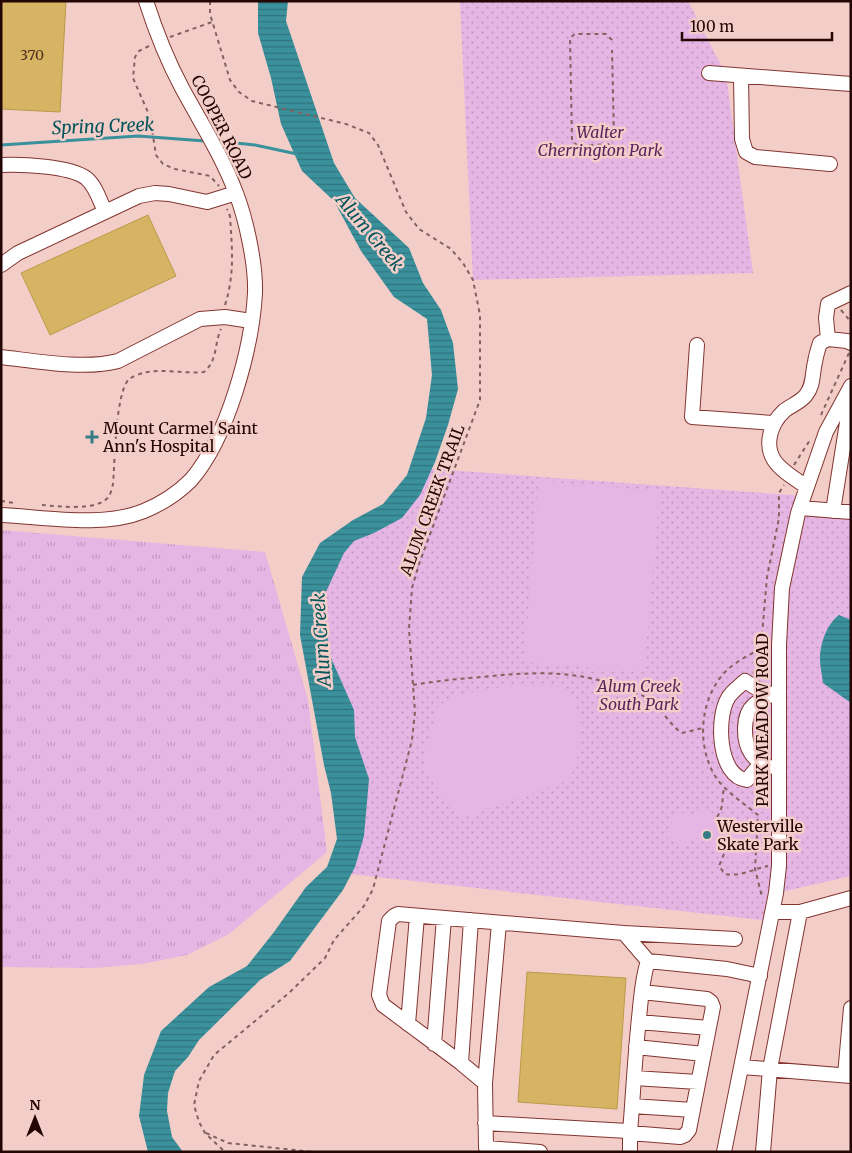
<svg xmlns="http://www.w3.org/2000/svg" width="852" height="1153" font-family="Merriweather,serif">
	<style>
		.grass { fill: url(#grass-tufts) }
		.park { fill: url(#park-dots) }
		.pitch { fill: #e5b5e4 }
		.water { fill: url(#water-rules) }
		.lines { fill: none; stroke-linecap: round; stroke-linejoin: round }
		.stream { stroke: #3a919c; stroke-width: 3 }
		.building { fill: #d6b463; stroke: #bb9a49 }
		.minor-casing { stroke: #82352f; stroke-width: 16 }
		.path { stroke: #83625f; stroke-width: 2; stroke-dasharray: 4 4; stroke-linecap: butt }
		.minor { stroke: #fff; stroke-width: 14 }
		.poi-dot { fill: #357c86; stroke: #f3cec9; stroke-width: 2 }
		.labels { text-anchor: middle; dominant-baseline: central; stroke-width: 5; stroke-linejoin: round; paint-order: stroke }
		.number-label { font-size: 14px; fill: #50311c }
		.street-label { font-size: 16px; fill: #230504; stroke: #f3cec9 }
		.park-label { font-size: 16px; font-style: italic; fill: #5d245e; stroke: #f3cec9 }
		.poi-label { font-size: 16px; fill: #230504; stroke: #f3cec9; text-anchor: start }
		.water-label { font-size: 18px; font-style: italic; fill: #04545c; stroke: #f3cec9 }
	</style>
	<defs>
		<pattern id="grass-tufts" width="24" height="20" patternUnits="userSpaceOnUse" patternTransform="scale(1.25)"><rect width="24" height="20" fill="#e5b5e4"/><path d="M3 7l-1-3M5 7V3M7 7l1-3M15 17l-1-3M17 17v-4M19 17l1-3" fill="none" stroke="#c49ac2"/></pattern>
		<pattern id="park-dots" width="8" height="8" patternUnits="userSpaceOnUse" patternTransform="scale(1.25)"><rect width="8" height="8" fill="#e5b5e4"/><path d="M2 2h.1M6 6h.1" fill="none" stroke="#c49ac2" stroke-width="1.8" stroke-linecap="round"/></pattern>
		<pattern id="water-rules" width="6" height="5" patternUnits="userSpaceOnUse" patternTransform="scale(1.25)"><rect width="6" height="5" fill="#3a919c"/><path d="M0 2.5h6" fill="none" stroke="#30747d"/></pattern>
	</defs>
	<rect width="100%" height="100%" fill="#f3cec9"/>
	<path class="grass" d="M1,530l264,22 43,148 19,152 -98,82 -42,21 -45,9 -47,4 -94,-1z"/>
	<path class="park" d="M460,1h228l38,74 27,198 -280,7z
		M419,468l385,28 -5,17 52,3v360l-74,17 -6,28 -430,-48 -27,-281 22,-51 57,-33z"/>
	<path class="pitch" d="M539,481l121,10 -16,181 -120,-10z
		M518,684c16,0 35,-2 49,7 17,11 14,60 7,77 -1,4 -5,9 -7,13l-98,34h-8l-27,-31 -7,-11 -2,-20 12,-45 15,-12z
		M701,806l22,14h6l2,-4 17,9v8l-5,10 2,8 -5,12 -45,-26 -5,2 -6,9 -16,-9 -2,-7 13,-21 15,7z"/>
	<path class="water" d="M258,1h30l-2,20 48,142 21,35 54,50 14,35 18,27 12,33 5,46 -10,36 -13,37 -15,33 -18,23 -28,15 -20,8 -10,12 -20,43 3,38 4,24 23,52 1,27 14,42 -5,57 -9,31 -12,23 -53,71 -30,19 -61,60 -11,17 -13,14 -7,22 -1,18 5,26 11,15h-35l-9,-36 5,-41 17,-44 48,-44 38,-21 27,-34 32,-45 21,-20 10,-28 -6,-46 -7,-28 -24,-130 2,-58 18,-34 33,-23 30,-16 24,-29 19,-57 6,-43 -5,-56 -33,-22 -33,-46 -27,-50 -32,-30 -21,-47 -10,-46 -13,-45z
		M839,615l12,5v83l-28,-20c-1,-8 -3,-17 -3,-24 0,-16 7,-35 19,-44z"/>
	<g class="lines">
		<path class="stream" d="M226,142l29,3 42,9
			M1,145l137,-9 67,5"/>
	</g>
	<path class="building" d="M1,1h65l-6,111 -59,-3z
		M148,215l28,61 -126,59 -29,-62z
		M527,972l99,6 -9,131 -99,-7z"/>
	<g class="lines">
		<g class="minor-casing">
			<path id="minor" d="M709,73l142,11
				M741,76l1,63 4,13 9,5 75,7
				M1,165c20,-1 69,1 85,13 10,8 14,23 19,34
				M1,265l17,-12 121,-57 16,-3 14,1 38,8 29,-9
				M828,339l-2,-21 2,-14 23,-11
				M828,339l19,2 4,2
				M697,345l-5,72 81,6
				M1,357c35,4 84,13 117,4l82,-42 25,-2 26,4
				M807,487c-10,-7 -26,-16 -33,-27 -10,-16 -3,-37 10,-49 6,-5 17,-9 22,-16 8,-10 6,-21 9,-33 1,-6 3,-13 5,-19l8,-4
				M800,508l51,4
				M833,511l15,-95 -1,-22
				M1,515c45,2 101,13 143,-4 17,-7 34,-18 47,-31 37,-43 61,-132 64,-187 1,-29 -9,-74 -19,-100 -14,-37 -35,-70 -54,-105 -15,-28 -26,-56 -36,-87
				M761,763l-14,17c-29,-3 -31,-62 -19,-82 4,-7 12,-12 17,-17l24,15
				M769,767c-7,-3 -14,-8 -18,-14 -8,-12 -9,-38 3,-48 5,-5 14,-9 20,-12
				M773,912h27l51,-14
				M624,933l111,6
				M642,992l65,7 4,3 2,5 -24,123 -4,5 -5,2 -50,-4c3,-38 5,-77 9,-115 2,-19 3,-39 9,-57
				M639,1022l70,6
				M408,1024l9,-108
				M434,1044l10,-126
				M636,1047l68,7
				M461,1063l10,-143
				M742,1067l109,9
				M845,1075l6,-67
				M634,1078l64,4
				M485,1083l14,-160
				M632,1106l61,4
				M485,1123l143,8 2,2v19
				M540,1152l-54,-4 -1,-65 -24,-20 -78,-58 -4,-10 10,-74 5,-5 4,-2 226,19 24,28 79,8 33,7
				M724,1152l52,-259 3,-27v-221l3,-57 16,-75 28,-81 25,-46
				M763,1152l7,-83 30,-157"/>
		</g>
		<path class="path" d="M210,1v13l20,66 9,12 13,9 94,23 23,9 9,12 28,67 13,17 32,20 12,14 10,17 7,35v85l-61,164 -7,24 -3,41 6,83 -3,28 -39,149 -9,17 -30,34 -9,18 -36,35 -75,62 -15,26 -5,24 5,17 6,11 20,19
			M170,37l42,-15
			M612,40l-6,-6h-31l-5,4 2,103 6,5 31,-2 5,-8 -2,-86
			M149,46l-10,5 -4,6 -2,21 17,39 6,38 7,9 12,5 35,7 9,10
			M225,305c10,-32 7,-56 5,-89l-3,-7
			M841,310l10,12
			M821,415l28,-62
			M794,465l16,-25
			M1,501l13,2
			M42,505c16,1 57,7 67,-9 2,-3 3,-8 4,-12 2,-22 2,-90 16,-105 3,-2 10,-5 14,-6 19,-5 41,1 61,-1 14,-12 10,-28 17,-43
			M760,649c-11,6 -25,13 -35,23 -25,27 -29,72 -10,104 10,16 29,27 43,39l-3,54 7,28
			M754,674l7,-28 6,-69 12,-59v-25l5,-8
			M413,685c22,-4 45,-6 68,-8 51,-5 96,-8 144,12 7,3 15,5 22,9 14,8 21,26 35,35l21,-5
			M717,817c9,-14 3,-18 8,-30
			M724,854l-5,12 6,8c15,3 28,-5 43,-8
			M206,1133l22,10 86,9"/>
		<use href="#minor" class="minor"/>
	</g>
	<g class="poi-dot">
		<path d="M89.5 429.5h5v5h5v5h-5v5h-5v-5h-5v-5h5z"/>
		<circle cx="707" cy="835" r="5"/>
	</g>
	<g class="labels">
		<g class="number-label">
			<text x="32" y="55">370</text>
		</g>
		<g class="street-label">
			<text transform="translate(222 127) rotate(63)">COOPER ROAD</text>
			<text transform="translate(432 500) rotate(-70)">ALUM CREEK TRAIL</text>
			<text transform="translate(762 720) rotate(-90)">PARK MEADOW ROAD</text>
		</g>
		<g class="park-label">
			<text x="600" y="132">Walter<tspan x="600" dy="18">Cherrington Park</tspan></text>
			<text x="639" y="686">Alum Creek<tspan x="639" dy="18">South Park</tspan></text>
		</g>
		<g class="poi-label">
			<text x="103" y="428">Mount Carmel Saint<tspan x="103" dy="18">Ann's Hospital</tspan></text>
			<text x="717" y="826">Westerville<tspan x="717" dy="18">Skate Park</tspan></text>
		</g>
		<g class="water-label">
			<text transform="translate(103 126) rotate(-2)">Spring Creek</text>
			<text transform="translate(370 232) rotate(50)">Alum Creek</text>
			<text transform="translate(321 640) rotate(-94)">Alum Creek</text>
		</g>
	</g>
	<rect width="852" height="1153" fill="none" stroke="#230504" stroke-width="5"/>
	<g transform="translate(35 1118)" stroke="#f3cec9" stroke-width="4" paint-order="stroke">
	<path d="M0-4L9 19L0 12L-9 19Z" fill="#230504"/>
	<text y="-8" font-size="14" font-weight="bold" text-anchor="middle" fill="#230504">N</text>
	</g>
	<path d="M682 32v8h150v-8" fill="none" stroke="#230504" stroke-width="2.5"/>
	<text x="690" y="32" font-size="15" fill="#230504" stroke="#f3cec9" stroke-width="4" paint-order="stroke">100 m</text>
</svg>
